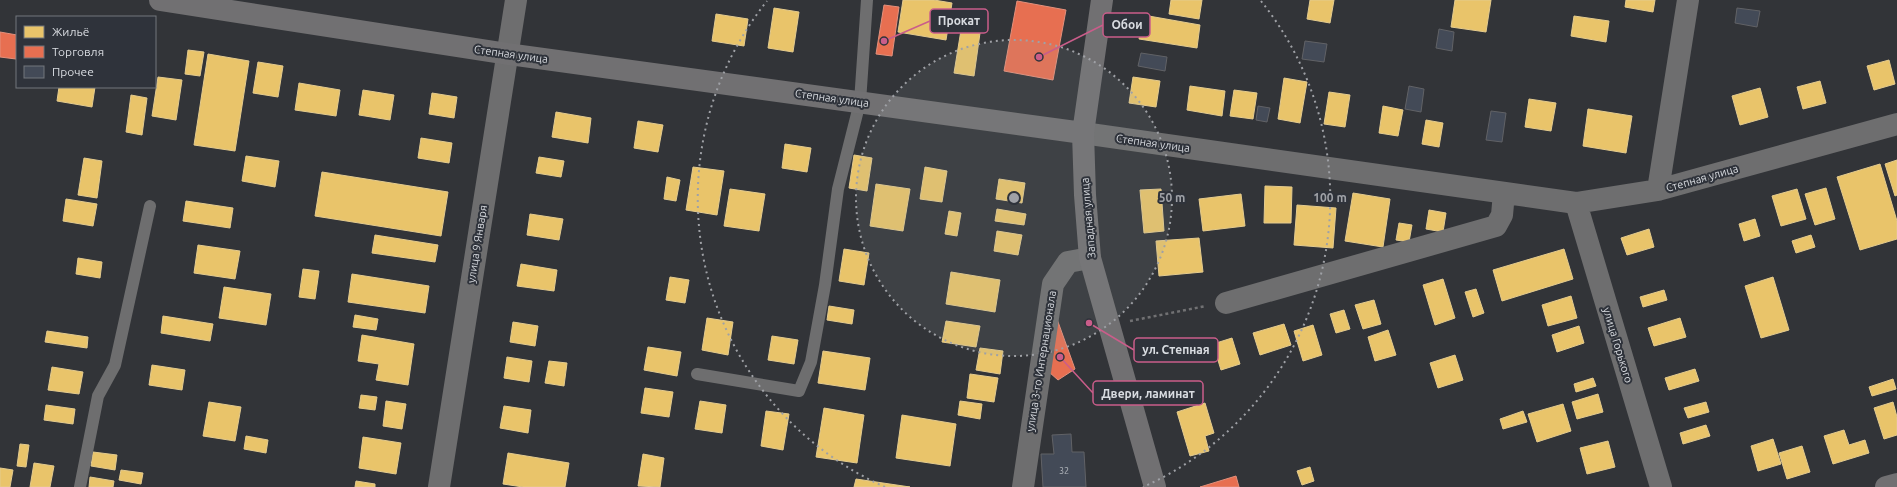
<svg xmlns="http://www.w3.org/2000/svg" width="1897" height="487" font-family="Ubuntu,sans-serif">
	<style>
		.homes { fill: #e9c46a; stroke: #e4cb8e }
		.shops { fill: #e76f51; stroke: #e3907c }
		.building { fill: #434a57; stroke: #616266 }
		.lines { fill: none; stroke-linecap: round; stroke-linejoin: round }
		.path { stroke: #717173; stroke-width: 2.5; stroke-dasharray: 3 3; stroke-linecap: butt }
		.lane { stroke: #6e6e6f; stroke-width: 12 }
		.street { stroke: #6e6e6f; stroke-width: 22 }
		.secondary { stroke: #717072; stroke-width: 22 }
		.ring { fill: none; stroke: #9fa1a6; stroke-width: 2; stroke-dasharray: 2 4 }
		.labels { text-anchor: middle; dominant-baseline: central; stroke-width: 4; stroke-linejoin: round; paint-order: stroke }
		.number-label { font-size: 9px; fill: #b4b8be }
		.street-label { font-size: 11px; fill: #d9dce1; stroke: #2f333b }
		.centre { fill: #9fa1a6; stroke: #2f333b; stroke-width: 2 }
		.ring-label { font-size: 12px; text-anchor: middle; font-weight: bold; fill: #9fa1a6; stroke: #2f333b; stroke-width: 4; stroke-linejoin: round; paint-order: stroke }
		.leader { fill: none; stroke: #ca5d8a; stroke-width: 1.5 }
		.callout-dot { fill: #ca5d8a; stroke: #2f333b; stroke-width: 1.5 }
		.callout { fill: #2f333b; stroke: #ca5d8a; stroke-width: 1.5 }
		.callout-label { font-size: 12px; text-anchor: middle; font-weight: bold; fill: #d9dce1 }
	</style>
	<rect width="100%" height="100%" fill="#323438"/>
	<path class="homes" d="M903,0h31l18,3 -6,37 -48,-8z
		M1171,0h31l-3,19 -30,-5z
		M1310,0h24l-4,23 -23,-4z
		M1455,0h36l-5,32 -35,-5z
		M1626,0h29l-2,12 -28,-5z
		M774,8l25,4 -6,40 -25,-4z
		M716,14l32,5 -4,27 -32,-5z
		M1143,15l57,10 -3,23 -58,-9z
		M1574,16l35,5 -3,21 -35,-6z
		M961,30l19,3 -6,43 -20,-3z
		M188,50l16,2 -4,24 -15,-2z
		M208,54l41,7 -14,90 -41,-6z
		M1889,60l6,24 -21,6 -7,-24z
		M258,62l25,4 -5,31 -25,-4z
		M158,77l24,3 -6,40 -24,-4z
		M1133,77l27,4 -4,26 -27,-4z
		M1284,78l23,4 -7,41 -22,-4z
		M1820,81l6,22 -23,6 -6,-22z
		M299,83l41,7 -4,26 -41,-6z
		M1190,86l35,5 -3,25 -35,-6z
		M59,87h36l-3,20 -35,-6z
		M1760,88l8,29 -28,8 -8,-29z
		M363,90l31,5 -4,25 -31,-5z
		M1234,90l23,3 -4,26 -23,-3z
		M1329,92l21,3 -5,32 -21,-3z
		M432,93l25,4 -3,21 -25,-4z
		M131,95l16,3 -5,37 -16,-3z
		M1529,99l27,4 -5,28 -26,-4z
		M1383,106l20,4 -5,26 -19,-3z
		M1588,109l44,7 -6,37 -43,-7z
		M556,112l35,6 -3,25 -36,-6z
		M1426,120l17,3 -4,24 -17,-3z
		M638,121l25,4 -5,27 -24,-4z
		M421,138l31,5 -3,20 -31,-5z
		M785,144l26,4 -4,24 -25,-4z
		M854,155l18,3 -5,33 -18,-3z
		M246,156l33,5 -4,26 -33,-6z
		M539,157l25,4 -3,16 -25,-4z
		M84,158l18,3 -5,37 -19,-3z
		M1897,160v35l-2,1 -10,-32z
		M1880,164l17,57v18l-37,11 -23,-73z
		M693,167l31,4 -7,44 -31,-5z
		M925,167l22,4 -5,31 -22,-3z
		M322,172l126,20 -7,44 -126,-20z
		M667,177l13,3 -4,21 -12,-2z
		M999,179l26,4 -3,20 -26,-4z
		M876,184l34,5 -7,42 -33,-5z
		M1265,186l27,1 -1,36h-27z
		M1826,188l9,31 -20,6 -10,-31z
		M730,189l35,5 -6,37 -35,-5z
		M1161,189l3,42 -20,2 -4,-43z
		M1797,189l9,30 -25,7 -9,-30z
		M1353,193l37,6 -7,48 -38,-6z
		M1241,194l4,32 -42,5 -4,-32z
		M66,199l31,5 -4,22 -30,-5z
		M186,201l47,7 -3,20 -47,-7z
		M1297,205l39,3 -3,40 -39,-3z
		M997,209l29,5 -2,11 -29,-4z
		M1429,210l17,3 -3,19 -17,-3z
		M949,211l12,2 -4,23 -12,-2z
		M530,214l33,5 -4,21 -32,-5z
		M1755,219l5,17 -16,5 -5,-17z
		M1399,223l13,2 -3,17 -13,-2z
		M1649,229l5,18 -27,8 -6,-17z
		M997,231l25,4 -4,20 -24,-4z
		M375,235l63,10 -3,17 -63,-9z
		M1811,235l4,12 -19,6 -4,-12z
		M1199,238l4,34 -44,4 -3,-35z
		M198,245l42,6 -5,28 -41,-6z
		M844,249l25,4 -5,32 -25,-4z
		M1564,249l9,30 -71,22 -9,-31z
		M78,258l24,4 -2,16 -24,-4z
		M521,264l36,6 -3,21 -37,-5z
		M303,269l16,2 -4,28 -16,-2z
		M951,272l49,8 -5,32 -49,-8z
		M352,274l77,12 -4,27 -77,-11z
		M670,277l19,3 -4,23 -19,-3z
		M1773,277l16,53 -28,8 -16,-52z
		M1443,279l12,39 -20,7 -12,-40z
		M224,287l47,7 -5,31 -47,-7z
		M1476,289l8,24 -11,4 -8,-25z
		M1664,290l3,10 -24,7 -3,-10z
		M1571,296l6,22 -29,8 -6,-21z
		M1374,300l7,24 -18,5 -8,-24z
		M829,306l25,4 -2,14 -25,-4z
		M1344,310l6,19 -14,4 -6,-19z
		M355,315l23,4 -2,11 -23,-3z
		M163,316l50,8 -3,17 -49,-8z
		M707,318l26,4 -5,33 -26,-5z
		M1680,318l6,19 -32,9 -6,-18z
		M946,321l34,5 -4,21 -34,-5z
		M513,322l25,4 -3,20 -25,-4z
		M1284,324l7,21 -31,10 -7,-22z
		M1313,325l9,30 -19,6 -9,-30z
		M1579,326l5,17 -27,9 -5,-17z
		M1388,330l8,25 -21,6 -7,-24z
		M47,331l41,6 -1,11 -42,-6z
		M362,335l52,9 -6,41 -32,-5 3,-16 -21,-3z
		M772,336l26,4 -4,24 -26,-4z
		M1232,338l8,26 -19,6 -8,-26z
		M648,347l33,5 -4,24 -33,-6z
		M980,348l23,3 -3,23 -24,-4z
		M823,351l47,7 -5,32 -47,-7z
		M1455,355l8,25 -25,8 -8,-25z
		M507,357l25,4 -3,21 -25,-4z
		M549,361l18,2 -3,23 -19,-3z
		M152,365l33,5 -3,20 -33,-5z
		M52,367l31,5 -4,22 -31,-4z
		M1695,369l4,12 -30,9 -4,-12z
		M970,374l28,4 -4,24 -27,-4z
		M1593,378l3,8 -20,6 -2,-8z
		M1893,379l3,10 -24,7 -3,-9z
		M645,388l28,4 -4,25 -28,-4z
		M1598,394l5,18 -26,7 -5,-17z
		M361,395l16,2 -2,13 -16,-2z
		M386,401l20,3 -4,25 -19,-3z
		M700,401l26,4 -4,28 -27,-4z
		M960,401l22,3 -2,15 -22,-4z
		M209,402l32,5 -6,34 -32,-5z
		M1706,402l3,10 -21,6 -4,-10z
		M1893,402l4,15v18l-13,4 -10,-31z
		M1205,403l9,30 -9,3 4,15 -19,5 -13,-44z
		M1563,404l8,27 -34,11 -9,-28z
		M46,405l29,4 -2,15 -29,-4z
		M504,406l27,4 -3,23 -28,-5z
		M824,408l40,7 -7,48 -41,-6z
		M766,411l23,3 -6,36 -22,-4z
		M1523,411l4,11 -24,7 -3,-10z
		M902,415l54,9 -6,42 -54,-8z
		M1706,425l4,11 -27,8 -3,-11z
		M1844,430l5,15 16,-5 4,13 -36,11 -9,-28z
		M246,436l22,4 -2,13 -22,-4z
		M363,437l38,6 -5,31 -37,-6z
		M1773,439l8,25 -23,7 -7,-25z
		M1608,441l7,26 -28,7 -7,-26z
		M20,444l9,1 -3,22 -9,-1z
		M1802,446l8,26 -23,7 -8,-26z
		M93,452l24,3 -2,15 -24,-4z
		M508,453l61,10 -4,24h-42l-20,-3z
		M643,454l21,4 -4,29 -22,-1z
		M34,463l20,3 -4,21h-20z
		M1310,467l4,14 -12,4 -5,-14z
		M0,468l13,2 -3,17h-10z
		M121,470l22,3 -2,11 -22,-4z
		M90,477l24,4 -1,6h-24z
		M856,479l54,8h-56z
		M356,481l19,3v3h-20z"/>
	<path class="shops" d="M1017,1l49,9 -13,70 -49,-9z
		M884,5l15,2 -7,49 -16,-2z
		M0,32l17,3 -1,24 -16,-2z
		M1057,319l18,50 -17,11 -9,-8z
		M1236,476l3,11h-39z"/>
	<path class="building" d="M1737,8l23,3 -3,16 -22,-4z
		M1439,29l15,3 -2,19 -16,-3z
		M1305,41l22,3 -3,18 -22,-3z
		M1141,53l26,4 -2,14 -27,-5z
		M1409,86l15,3 -3,23 -16,-3z
		M1258,106l12,2 -3,14 -11,-2z
		M1491,111l15,2 -4,29 -16,-2z
		M1071,434l1,18h12l2,35h-43l-2,-33h13l-2,-19z"/>
	<g class="lines">
		<path class="path" d="M1130,321l76,-15"/>
		<path class="lane" d="M697,374l102,17 12,-29 14,-77 13,-96 22,-87 7,-102
			M80,487l18,-91 17,-31 35,-159"/>
		<path class="street" d="M1083,133l493,70 82,-13 239,-66
			M1658,190l30,-190
			M1576,203l85,284
			M1226,303l270,-77 6,-11 2,-22
			M439,487l77,-487
			M1023,487l30,-203 15,-22 22,-4"/>
		<path class="secondary" d="M160,0l348,54 575,79
			M1102,0l-19,133 2,62 5,63 65,229
			M1886,487l11,-3"/>
	</g>
	<circle cx="1014" cy="198" r="158" fill="#9fa1a6" fill-opacity=".12"/>
	<g class="ring">
		<circle cx="1014" cy="198" r="158"/>
		<path d="M885 487A316 316 0 0 1 767 1M1261 1A316 316 0 0 1 1143 487"/>
	</g>
	<g class="labels">
		<g class="number-label">
			<text x="1064" y="471">32</text>
		</g>
		<g class="street-label">
			<text transform="translate(511 54) rotate(8)">Степная улица</text>
			<text transform="translate(832 98) rotate(8)">Степная улица</text>
			<text transform="translate(1153 143) rotate(8)">Степная улица</text>
			<text transform="translate(1702 178) rotate(-16)">Степная улица</text>
			<text transform="translate(1088 218) rotate(-95)">Западная улица</text>
			<text transform="translate(477 244) rotate(-81)">улица 9 Января</text>
			<text transform="translate(1618 345) rotate(73)">улица Горького</text>
			<text transform="translate(1041 361) rotate(-81)">улица 3-го Интернационала</text>
		</g>
	</g>
	<circle cx="1014" cy="198" r="6" class="centre"/>
	<g class="ring-label">
		<text x="1172" y="202">50 m</text>
		<text x="1330" y="202">100 m</text>
	</g>
	<path class="leader" d="M884 41L930 21M1039 57L1103 25M1089 323L1134 350M1060 357L1093 393"/>
	<g class="callout-dot">
		<circle cx="884" cy="41" r="4"/>
		<circle cx="1039" cy="57" r="4"/>
		<circle cx="1089" cy="323" r="4"/>
		<circle cx="1060" cy="357" r="4"/>
	</g>
	<g class="callout">
		<rect x="930" y="9" width="58" height="24" rx="4"/>
		<rect x="1103" y="13" width="47" height="24" rx="4"/>
		<rect x="1134" y="338" width="84" height="24" rx="4"/>
		<rect x="1093" y="381" width="110" height="24" rx="4"/>
	</g>
	<g class="callout-label">
		<text x="959" y="25">Прокат</text>
		<text x="1127" y="29">Обои</text>
		<text x="1176" y="354">ул. Степная</text>
		<text x="1148" y="398">Двери, ламинат</text>
	</g>
	<rect x="16" y="16" width="140" height="72" fill="#2f333b" stroke="#73777d"/>
	<rect x="24" y="26" width="20" height="12" fill="#e9c46a" stroke="#73777d"/>
	<text x="52" y="36" font-size="12" fill="#d9dce1">Жильё</text>
	<rect x="24" y="46" width="20" height="12" fill="#e76f51" stroke="#73777d"/>
	<text x="52" y="56" font-size="12" fill="#d9dce1">Торговля</text>
	<rect x="24" y="66" width="20" height="12" fill="#434a57" stroke="#73777d"/>
	<text x="52" y="76" font-size="12" fill="#d9dce1">Прочее</text>
</svg>
